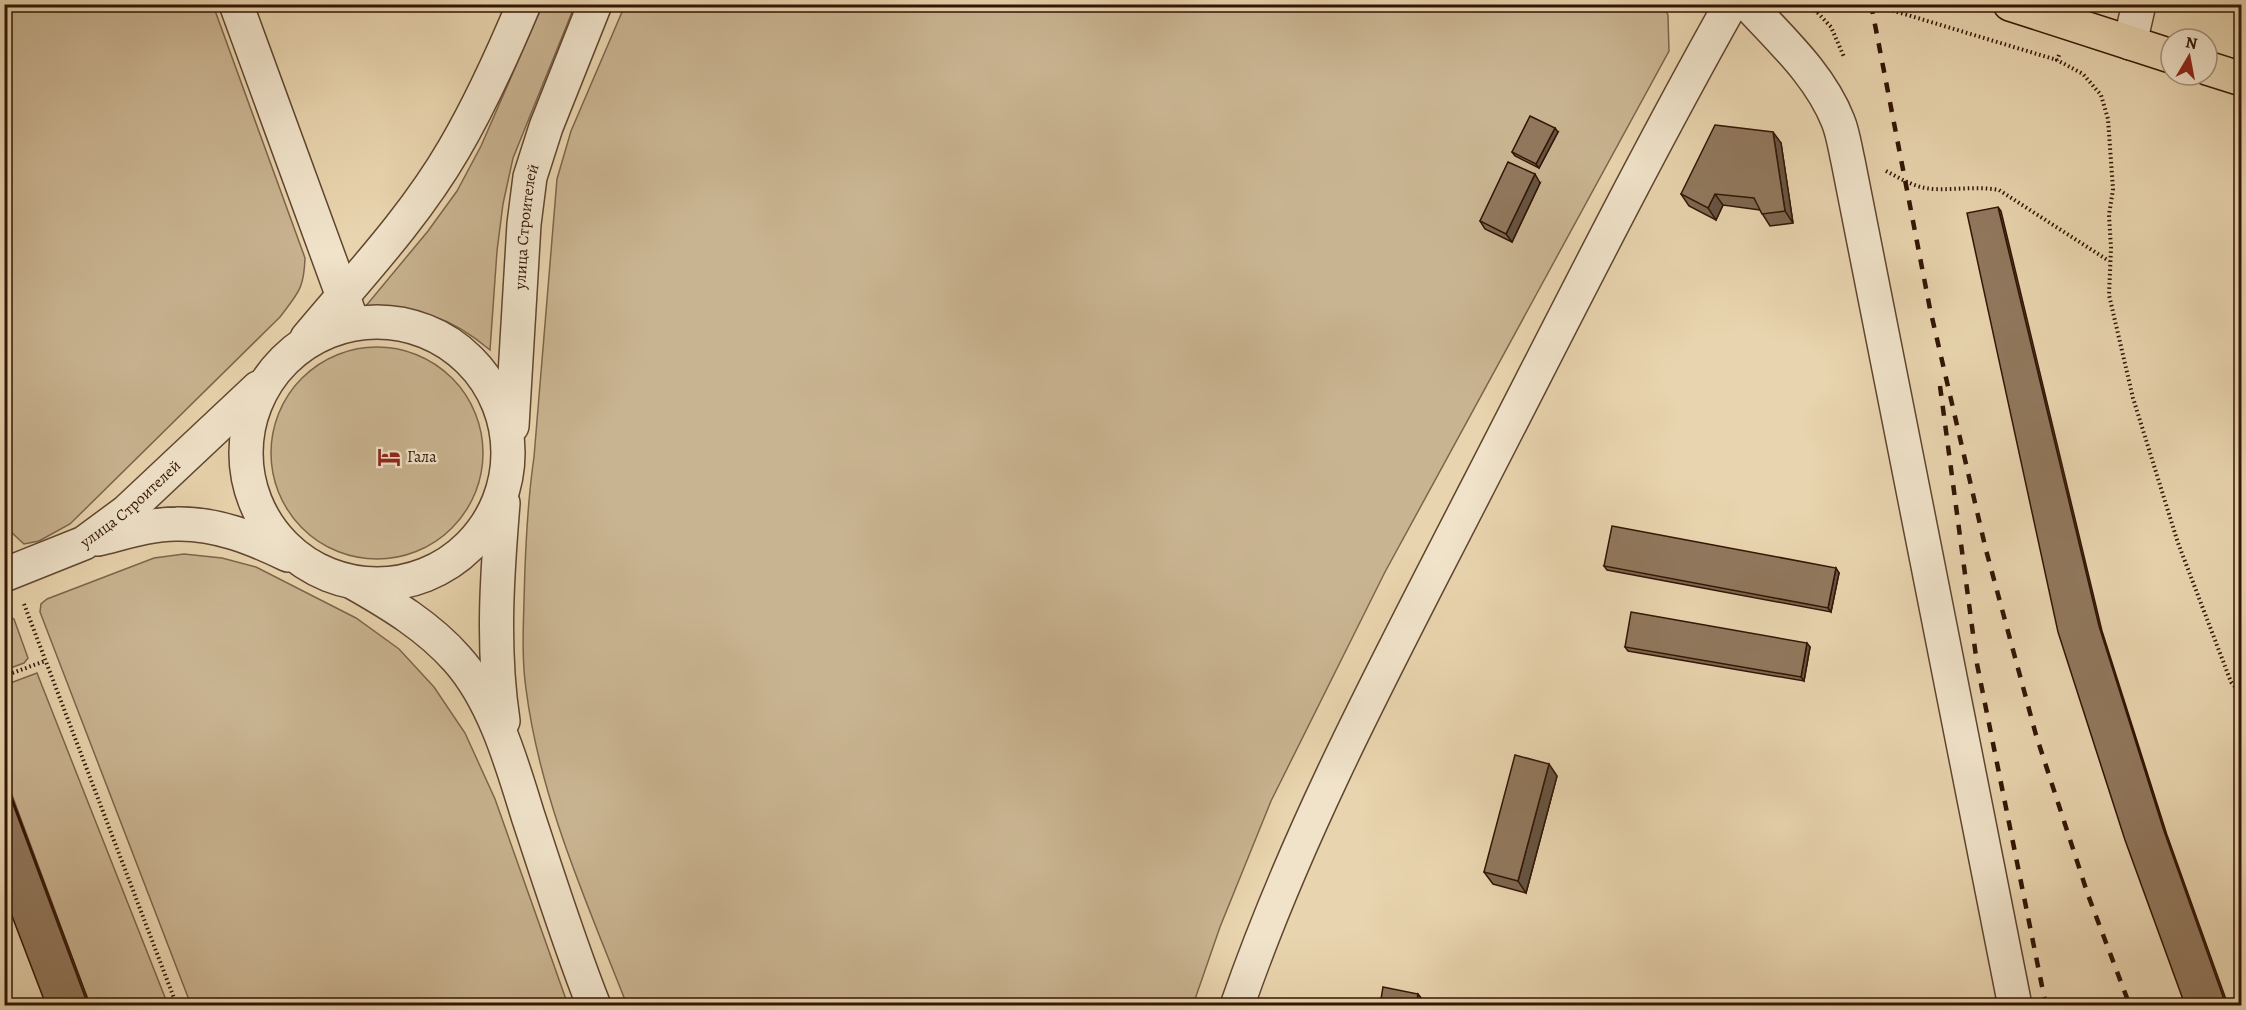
<svg xmlns="http://www.w3.org/2000/svg" width="2246" height="1010" font-family="Alegreya,serif">
	<style>
		.green { fill: #c9b491; stroke: #7e644b; stroke-width: 1.5 }
		.lines { fill: none; stroke-linecap: round; stroke-linejoin: round }
		.minor-casing { stroke: #60452f; stroke-width: 36 }
		.major-casing { stroke: #331505; stroke-width: 36 }
		.path { stroke: #331505; stroke-width: 4; stroke-dasharray: 1.5 3; stroke-linecap: butt }
		.minor { stroke: #f0e3ca; stroke-width: 33 }
		.major { stroke: #e8d4ae; stroke-width: 33 }
		.rail { stroke: #331505; stroke-width: 4.5; stroke-dasharray: 10 10; stroke-linecap: butt }
		.wall { fill: #7d6750; stroke: #331505; stroke-width: 1.5 }
		.shaded-wall { fill: #665441; stroke: #331505; stroke-width: 1.5 }
		.building { fill: #91785d; stroke: #331505; stroke-width: 1.5 }
		.labels { text-anchor: middle; dominant-baseline: central; stroke-width: 4.5; stroke-linejoin: round; paint-order: stroke }
		.street-label { font-size: 16px; fill: #331505; stroke: #f0e3ca }
		.poi-label { font-size: 16px; fill: #331505; stroke: #f0e3ca; text-anchor: start }
	</style>
	<rect width="100%" height="100%" fill="#e8d4ae"/>
	<filter id="stains"><feTurbulence type="fractalNoise" baseFrequency=".00333" numOctaves="4"/><feColorMatrix values="0 0 0 0 .2 0 0 0 0 .09 0 0 0 0 .02 0 0 0 .5 -.17"/></filter>
	<radialGradient id="worn" r=".72"><stop offset=".6" stop-color="#630" stop-opacity="0"/><stop offset="1" stop-color="#630" stop-opacity=".3"/></radialGradient>
	<path class="green" d="M543,4l32,1 -62,153 -10,46 -6,47 -7,99c-40,-34 -73,-43 -125,-43l63,-76 29,-40 24,-45z
		M1662,4l6,11 1,36 -284,521 -114,229 -51,126 -27,78h-566c-40,-102 -87,-206 -101,-316 -4,-28 -3,-58 -2,-87 1,-48 3,-97 10,-145l23,-278 14,-48 54,-126z
		M4,5h209l92,253c-1,31 -7,35 -25,59l-210,207 -31,17 -15,3 -14,-13 -6,-16z
		M271 453a106 106 0 1 1 212 0a106 106 0 1 1-212 0Z
		M184,554l38,4 34,9 100,51 43,31 35,38 31,46 30,66 73,206h-377l-151,-393 1,-8 6,-5 107,-41z
		M4,615l10,4 14,39 -4,5 -19,7z
		M37,673l131,332h-78l-85,-229v-91z"/>
	<g class="lines">
		<g class="minor-casing">
			<g id="minor">
				<path d="M236,4l113,309"/>
				<path d="M1748,4c33,36 72,71 90,117 5,12 7,27 10,40l167,845"/>
				<path d="M2130,43l9,-39"/>
				<circle cx="377" cy="453" r="131"/>
				<path d="M307,338c51,-61 107,-120 147,-189 27,-46 49,-95 70,-145"/>
				<path id="s1" d="M512,426l12,-202 6,-47 16,-50 49,-123"/>
				<path d="M98,539c25,-6 52,-15 78,-15 40,-1 77,14 112,31"/>
				<path id="s2" d="M4,575l80,-32 42,-31 132,-124"/>
				<path d="M354,583c37,21 75,44 103,76 37,41 55,105 71,157 21,63 41,127 66,190"/>
				<path d="M503,721c-11,-73 -6,-145 0,-218"/>
				<path d="M1237,1006c62,-179 152,-346 238,-514 84,-163 166,-328 256,-488"/>
			</g>
		</g>
		<g class="major-casing">
			<path id="major" d="M2010,4l161,52
				M2207,68l35,11"/>
		</g>
		<path class="path" d="M1871,4l186,56
			M1801,6l15,5 15,16 13,30
			M1816,11l20,-7
			M2059,55l-2,5 26,14 18,21 7,24 5,70 -4,26 2,33 -2,47 24,103 45,145 53,139 11,13
			M1886,171c15,8 30,17 47,18 23,1 44,-3 66,1l110,71
			M24,604l153,402
			M4,676l41,-15"/>
		<use href="#minor" class="minor"/>
		<use href="#major" class="major"/>
		<path class="rail" d="M1871,4l59,305 56,241 50,185 52,160 42,111
			M1940,386l37,278 69,342"/>
	</g>
	<path class="wall" d="M1558,132l-19,36 -24,-12 -3,-4z
		M1781,143l12,80 -23,3 -10,-16 -37,-5 -7,15 -27,-14 -8,-12z
		M1540,183l-28,59 -27,-13 -5,-8z
		M1604,566l235,7 -8,39 -224,-42z
		M1625,647h185l-6,34 -176,-30z
		M1557,776l-31,117 -33,-9 -9,-12z"/>
	<path class="shaded-wall" d="M1555,128l3,4 -19,36 -3,-4z
		M1773,132l8,11 12,80 -8,-12z
		M1535,174l5,9 -28,59 -6,-8z
		M1715,194l8,11 -7,15 -8,-12z
		M1998,207l3,4 101,420 65,204 61,170h-2l-62,-174 -65,-205z
		M1836,568l3,5 -8,39 -3,-4z
		M1807,643l3,4 -6,34 -3,-4z
		M1549,764l8,12 -31,117 -8,-12z
		M4,776l86,229h-2l-84,-225z
		M1418,994l9,11h-11z"/>
	<path class="building" d="M1530,116l25,12 -19,36 -24,-12z
		M1715,125l58,7 12,79 -23,3 -8,-16 -39,-4 -7,14 -27,-14z
		M1508,162l27,12 -29,60 -26,-13z
		M1998,207l101,419 65,205 62,174h-41l-60,-165 -67,-208 -91,-419z
		M1612,526l224,42 -8,40 -224,-42z
		M1631,612l176,31 -6,34 -176,-30z
		M1515,755l34,9 -31,117 -34,-9z
		M4,780l84,225h-42l-42,-110z
		M1383,987l35,7 -2,11h-36z"/>
	<defs>
		<g id="hotel-bare" transform="scale(1.8)"><path d="M-6-4.5h1.5V1H6V5H4.5V3h-9V5H-6ZM-4 0a1.8 1.8 0 1 1 3.6 0ZM.5 0V-2.5h3Q6-2.5 6 0Z" fill="#8f2418" stroke="#f0e3ca" stroke-width="2.5" paint-order="stroke"/></g>
	</defs>
	<g fill-rule="evenodd">
		<use href="#hotel-bare" x="389" y="457"/>
	</g>
	<g class="labels">
		<g class="street-label">
			<text stroke="none"><textPath href="#s1" startOffset="200">улица Строителей</textPath></text>
			<text stroke="none"><textPath href="#s2" startOffset="147">улица Строителей</textPath></text>
		</g>
		<g class="poi-label">
			<text x="407" y="457">Гала</text>
		</g>
	</g>
	<rect width="2246" height="1010" fill="none" stroke="#e8d4ae" stroke-width="24"/>
	<rect x="6" y="6" width="2234" height="998" fill="none" stroke="#331505" stroke-width="3"/>
	<rect x="12" y="12" width="2222" height="986" fill="none" stroke="#331505" stroke-width="1.5"/>
	<g transform="translate(2189 57) rotate(10)"><circle r="28" fill="#f0e3ca" stroke="#a4917b" stroke-width="1.5"/>
	<path d="M0-4.5L10 22L0 15L-10 22Z" fill="#8f2418"/>
	<text y="-9" font-size="16" font-weight="bold" text-anchor="middle" fill="#331505">N</text>
	</g>
	<rect width="100%" height="100%" filter="url(#stains)"/>
	<rect width="100%" height="100%" fill="url(#worn)"/>
</svg>
